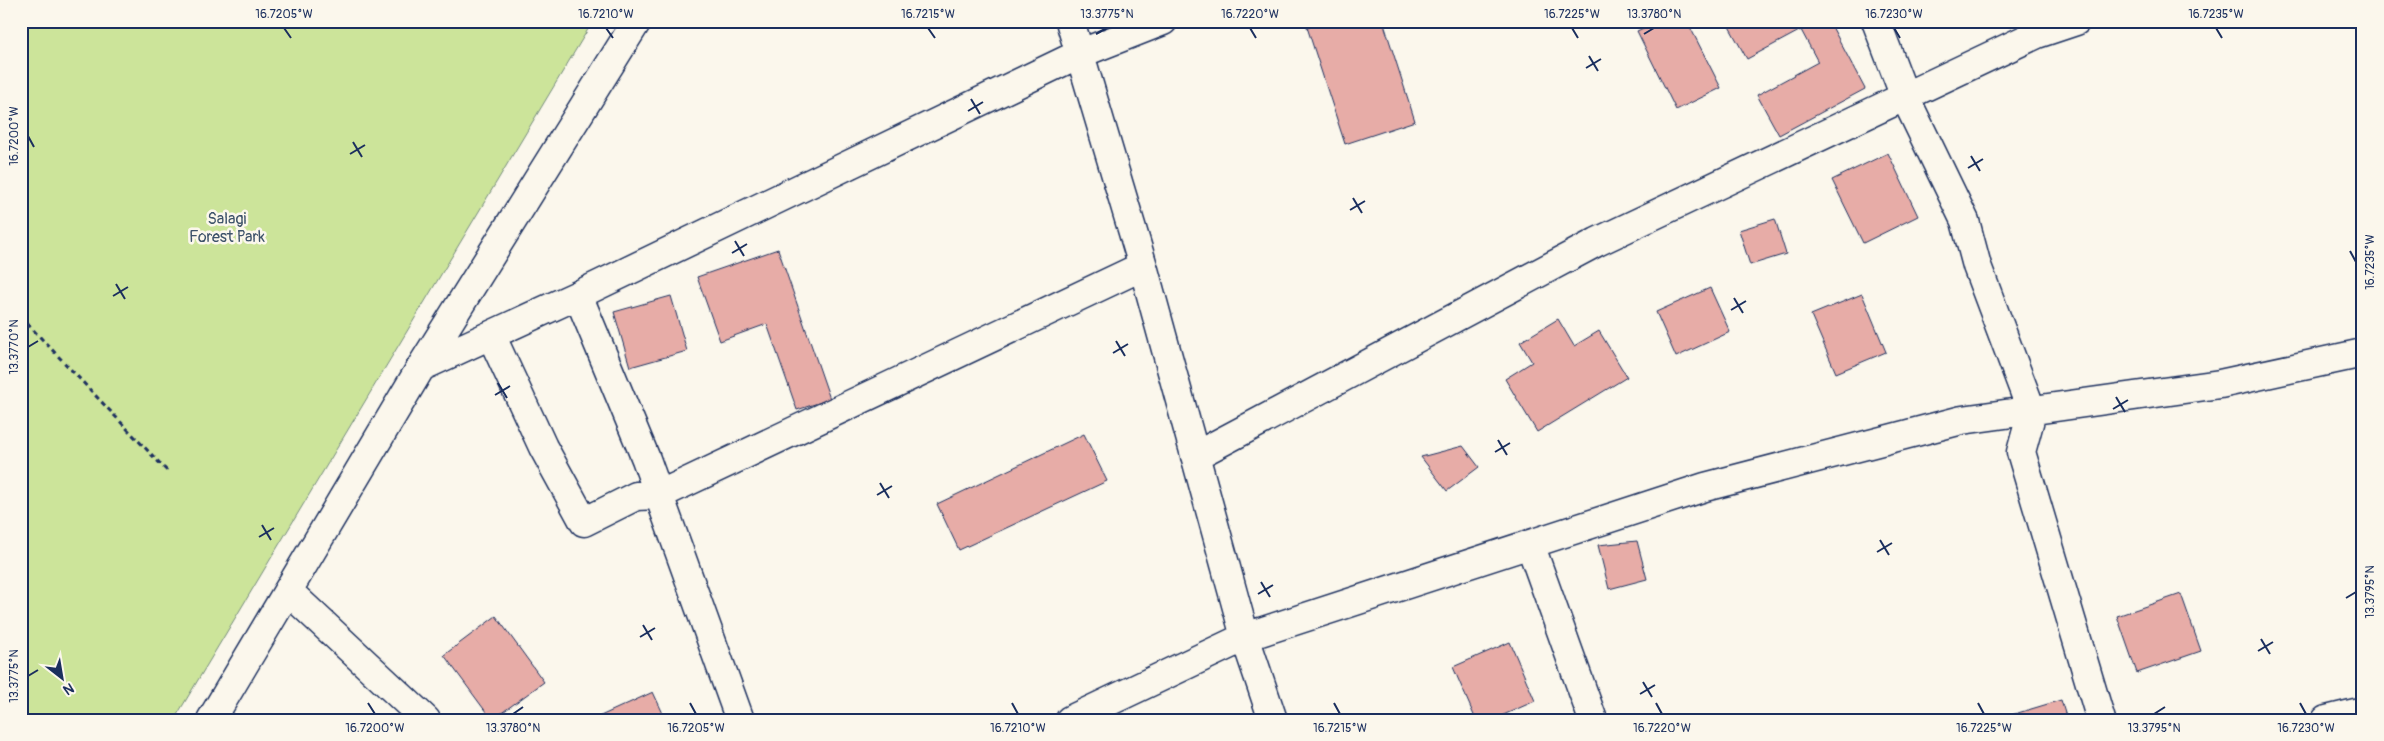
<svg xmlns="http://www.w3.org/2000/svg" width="2384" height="741" font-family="Pangolin,sans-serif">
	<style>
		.green { fill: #cce49a; stroke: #748a7c }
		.building { fill: #e7aca7; stroke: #1b2f5e }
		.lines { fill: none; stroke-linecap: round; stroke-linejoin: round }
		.minor-casing { stroke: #1b2f5e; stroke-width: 31 }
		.path { stroke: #1b2f5e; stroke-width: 3; stroke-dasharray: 5 4; stroke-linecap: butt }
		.minor { stroke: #fbf7ec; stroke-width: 28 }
		.ticks { fill: none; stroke: #1b2f5e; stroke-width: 2 }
		.labels { text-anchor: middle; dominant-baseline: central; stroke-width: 5; stroke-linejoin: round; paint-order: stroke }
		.park-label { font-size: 16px; fill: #3e536a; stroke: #fbf7ec }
		.neatline { fill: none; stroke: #1b2f5e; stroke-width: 2 }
		.ticks-label { font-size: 12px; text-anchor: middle; fill: #1b2f5e }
	</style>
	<rect width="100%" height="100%" fill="#fbf7ec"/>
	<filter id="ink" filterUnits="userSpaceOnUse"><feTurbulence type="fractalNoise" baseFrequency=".02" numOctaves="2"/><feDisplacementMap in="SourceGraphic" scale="10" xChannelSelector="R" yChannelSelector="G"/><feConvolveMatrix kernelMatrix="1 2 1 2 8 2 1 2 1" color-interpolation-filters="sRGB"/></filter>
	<g filter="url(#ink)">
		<path class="green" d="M21,21h572l-419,699h-153z"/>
		<path class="building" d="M1325,21h58l32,100 -70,23 -38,-117z
			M1658,21h29l34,67 -45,22 -39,-79z
			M1726,21h103l36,68 -86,46 -22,-40 61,-33 -17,-32 -54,29z
			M1888,153l30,63 -55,27 -31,-63z
			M1775,219l11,35 -36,11 -11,-35z
			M778,249l52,150 -33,11 -30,-86 -47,17 -23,-64z
			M1710,288l20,44 -54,25 -20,-45z
			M1862,294l24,58 -50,21 -25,-58z
			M671,296l16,55 -57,16 -16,-55z
			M1558,319l16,27 25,-15 28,46 -90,55 -32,-53 27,-17 -12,-20z
			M1084,434l23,47 -148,69 -22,-46z
			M1463,446l16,21 -32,24 -26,-34z
			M1637,541l10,38 -38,10 -11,-44z
			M2181,594l20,57 -64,22 -20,-57z
			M496,616l48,66 -52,38 -48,-65z
			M1510,642l25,59 -43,19h-16l-23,-53z
			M653,692l13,28h-72v-1z
			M2061,700l6,20h-69v-1z"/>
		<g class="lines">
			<g class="minor-casing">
				<path id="minor" d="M1070,21l73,245 102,371 28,83
					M1876,21l29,76 60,124 12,45 55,146 -11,40 80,268
					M578,295l68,164 94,261
					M491,335l52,112 41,75 52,-26 23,-1 484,-229
					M421,367l157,-72 501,-241 84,-33
					M1195,456l402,-214 440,-208 39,-13
					M1530,544l63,176
					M288,591l138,129
					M211,720l210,-353 216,-346
					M1070,720l175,-83 460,-150 257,-67 258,-36 143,-31
					M2326,720l37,-9"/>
			</g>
			<path class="path" d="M21,317l148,156"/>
			<use href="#minor" class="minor"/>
		</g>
	</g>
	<path class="ticks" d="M284,28l7,10M606,28l7,10M928,28l7,10M1250,28l6,10M1572,28l6,10M1894,28l6,10M2216,28l6,10M1096,34l11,-6M1644,34l10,-6M1589,56l9,15M1586,68l15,-9M971,99l9,15M968,111l15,-9M28,136l6,11M353,142l9,15M350,154l15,-9M1971,156l9,15M1968,168l15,-9M1353,198l9,15M1350,210l15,-9M735,241l9,15M2350,251l6,11M732,253l15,-9M116,284l9,15M113,296l15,-9M1734,298l9,15M1731,310l15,-9M1116,341l9,15M28,347l10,-6M1113,353l15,-9M498,383l9,15M495,395l15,-9M2116,397l9,15M2113,409l15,-9M1498,440l9,15M1495,452l15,-9M880,483l9,15M877,495l15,-9M262,525l9,15M259,537l15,-9M1880,540l9,15M1877,552l15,-9M1261,582l9,15M1258,594l15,-9M2346,598l10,-6M643,625l9,15M640,637l15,-9M2261,639l9,15M2258,651l15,-9M28,676l10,-6M1643,682l9,15M1640,694l15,-9M368,703l7,11M690,703l6,11M1012,703l6,11M1334,703l6,11M1656,703l6,11M1978,703l6,11M2300,703l6,11M513,714l10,-7M2154,714l11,-7"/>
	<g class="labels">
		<g class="park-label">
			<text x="227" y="219">Salagi<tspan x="227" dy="18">Forest Park</tspan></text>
		</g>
	</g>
	<rect width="2384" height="741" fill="none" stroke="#fbf7ec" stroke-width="55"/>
	<g transform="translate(62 678) rotate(149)" stroke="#fbf7ec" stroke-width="4" paint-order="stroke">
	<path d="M0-4L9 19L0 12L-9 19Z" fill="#1b2f5e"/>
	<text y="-8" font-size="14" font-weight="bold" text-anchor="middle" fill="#1b2f5e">N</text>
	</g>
	<rect x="28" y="28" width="2328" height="686" class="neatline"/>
	<g class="ticks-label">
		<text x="284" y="18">16.7205°W</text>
		<text x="606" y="18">16.7210°W</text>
		<text x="928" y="18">16.7215°W</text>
		<text x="1107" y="18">13.3775°N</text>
		<text x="1250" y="18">16.7220°W</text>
		<text x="1572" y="18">16.7225°W</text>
		<text x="1654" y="18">13.3780°N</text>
		<text x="1894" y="18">16.7230°W</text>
		<text x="2216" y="18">16.7235°W</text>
		<text transform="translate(14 136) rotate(-90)" y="4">16.7200°W</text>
		<text transform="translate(2370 262) rotate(-90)" y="4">16.7235°W</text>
		<text transform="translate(14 347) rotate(-90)" y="4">13.3770°N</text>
		<text transform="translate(2370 592) rotate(-90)" y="4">13.3795°N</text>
		<text transform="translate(14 676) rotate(-90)" y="4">13.3775°N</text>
		<text x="375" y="732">16.7200°W</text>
		<text x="513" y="732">13.3780°N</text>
		<text x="696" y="732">16.7205°W</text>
		<text x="1018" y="732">16.7210°W</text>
		<text x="1340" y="732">16.7215°W</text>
		<text x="1662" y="732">16.7220°W</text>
		<text x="1984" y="732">16.7225°W</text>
		<text x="2154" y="732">13.3795°N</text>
		<text x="2306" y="732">16.7230°W</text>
	</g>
</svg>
